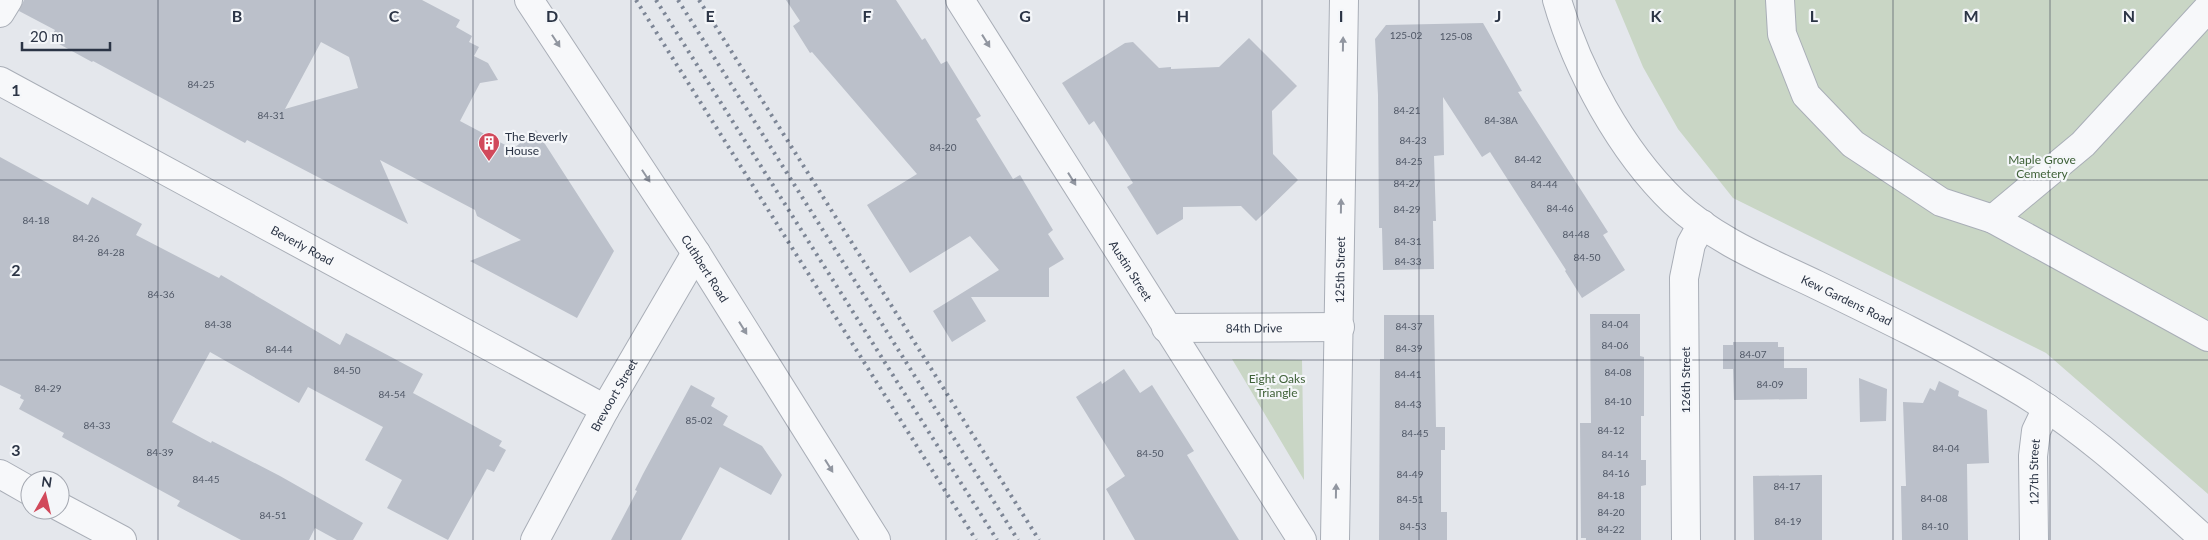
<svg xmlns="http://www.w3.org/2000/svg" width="2208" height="540" font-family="Lato,sans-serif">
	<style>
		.green { fill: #c9d6c5 }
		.building { fill: #bbc0ca; fill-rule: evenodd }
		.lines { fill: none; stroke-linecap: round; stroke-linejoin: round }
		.minor-casing { stroke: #a9aeb7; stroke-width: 30 }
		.minor { stroke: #f7f8fa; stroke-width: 28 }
		.rail { stroke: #7d8696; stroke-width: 4; stroke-dasharray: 2.5 5; stroke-linecap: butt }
		.oneway { fill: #9196a0 }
		.grid { fill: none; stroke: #2b3445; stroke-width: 1; stroke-opacity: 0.55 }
		.labels { text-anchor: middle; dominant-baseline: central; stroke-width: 4.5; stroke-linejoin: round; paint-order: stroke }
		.number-label { font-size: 10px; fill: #4f5766 }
		.poi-label { font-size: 12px; fill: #2b3445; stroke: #f4f6f9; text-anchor: start }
		.park-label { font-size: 12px; fill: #3f6138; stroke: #f4f6f9 }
		.street-label { font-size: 12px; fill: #2b3445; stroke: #f4f6f9 }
		.grid-label { font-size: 16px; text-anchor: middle; font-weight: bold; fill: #2b3445; stroke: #f4f6f9; stroke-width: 4.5; stroke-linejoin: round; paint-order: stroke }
	</style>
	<rect width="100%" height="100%" fill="#e4e7ec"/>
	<path class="green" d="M1615,0h593v494l-162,-141 -313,-155 -55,-69 -35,-62z
		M1232,359l70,1 2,120z"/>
	<path class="building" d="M24,0h398l38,20 -4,7 16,9 -3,6 10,5 -5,9 14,7 10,17 -18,3 -20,38 53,28 23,-19 78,121 -37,67 -107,-57 51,-21 -44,-24 -2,-6 -95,-50 28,64 -161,-84 -2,3 -152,-82 -1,1 -42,-23 5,-9 -36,-19zM321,42l28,15 9,31 -73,21z
		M786,0h110l26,40 3,-2 16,26 6,-3 34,55 -5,3 37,60 7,-4 33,55 -5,4 16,25 -15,9v29h-78l15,24 -34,21 -19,-31 66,-41 -29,-34 -60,37 -43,-68 50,-31 -105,-122 -2,1 -17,-27 7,-5z
		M1483,23l39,68 -4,1 90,140 -5,3 22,35 -43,28 -17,-27 1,-1 -76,-118 -8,5 -39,-60 1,58 -10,1 2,65h-3l1,48 -51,1 -1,-42h-3l-1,-133 -3,-56 11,-14z
		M1249,38l48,48 -25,25 1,43 25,26 -42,41 -15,-15 -58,1v12l-26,16 -30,-48 6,-4 -39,-62 -5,4 -27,-42 63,-40 8,-1 26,26 12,-1v2l48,-2z
		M0,157l88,48 4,-8 50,27 -6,11 83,43 2,-3 119,70 6,-12 77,41 -10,19 89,48 -3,5 7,4 -12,22 -7,-3 -39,71 -61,-32 15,-28 -37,-20 18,-33 -75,-40 -9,16 -89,-51 -38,70 39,21 1,-2 68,35 83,47 -10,17h-16l-22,-12 -6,12h-68l-64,-34 3,-5 -118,-64 2,-4 -45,-24 5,-9 -4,-2 1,-3 -21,-10z
		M1590,314h50v42l4,1v59h-3v44h5v25l-5,1v54h-55v-2h-5l-1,-115h11z
		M1384,315h50l2,112h9v23h-4v62h6v28h-68l1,-181h4z
		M1733,342h45v5h6v21h23v31l-73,1 -1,-31h-10v-24h10z
		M1124,369l16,24 12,-8 42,66 -7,4 52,85h-104l-29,-51 19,-13 -49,-79 25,-16 1,3z
		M1859,378l28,11 -1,32 -26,1z
		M1939,381l20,10 -1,5 29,14 2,53 -22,1 1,76h-66l-1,-54h5l-3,-84 20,1 7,-15 5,3z
		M691,385l24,13 -4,8 17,10 -5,9 39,21 20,29 -11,20 -51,-28 -39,73h-70l26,-49 -2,-1 8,-16z
		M1822,475v65h-68l-1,-64z"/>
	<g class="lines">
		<g class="minor-casing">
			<g id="minor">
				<path id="s1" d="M529,0l167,253 180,287"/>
				<path id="s2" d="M960,0l342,540"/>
				<path id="s3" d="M1557,0c20,70 64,151 117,202 40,38 95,60 143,83 64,31 128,62 190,98 74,42 136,101 198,157"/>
				<path d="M1780,0l2,34 24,61 47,49 88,58 52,17"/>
				<path d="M2208,8l-125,136 -90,75 215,118"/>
				<path d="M0,13l8,-13"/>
				<path id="s4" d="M0,81l605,328"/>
				<path id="s5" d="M1166,328l174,-1"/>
				<path d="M0,474l30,17"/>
				<path d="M60,507l62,33"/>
				<path id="s6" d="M535,540l70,-131 91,-156"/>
				<path id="s7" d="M1335,540l9,-540"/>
				<path d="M1686,540l-2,-262 7,-34 11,-20"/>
				<path id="s8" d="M2034,540l-1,-84 3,-25 11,-23"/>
			</g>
		</g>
		<use href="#minor" class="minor"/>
		<path class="rail" d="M636,0l340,540
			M656,0l341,540
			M678,0l340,540
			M699,0l340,540"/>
	</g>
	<defs><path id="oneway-solid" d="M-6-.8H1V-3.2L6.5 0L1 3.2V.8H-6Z" transform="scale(1.25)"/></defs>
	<g class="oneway">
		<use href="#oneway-solid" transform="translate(556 41) rotate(57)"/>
		<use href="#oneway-solid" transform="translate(986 41) rotate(58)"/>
		<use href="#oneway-solid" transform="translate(1343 44) rotate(-89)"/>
		<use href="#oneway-solid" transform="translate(646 176) rotate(57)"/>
		<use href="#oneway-solid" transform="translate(1072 179) rotate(58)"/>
		<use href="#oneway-solid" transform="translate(1341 206) rotate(-89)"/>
		<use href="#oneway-solid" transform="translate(743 328) rotate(58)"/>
		<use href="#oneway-solid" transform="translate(829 466) rotate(58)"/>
		<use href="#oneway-solid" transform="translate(1336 491) rotate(-89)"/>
	</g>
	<path class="grid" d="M158,0v540M315,0v540M473,0v540M631,0v540M789,0v540M946,0v540M1104,0v540M1262,0v540M1419,0v540M1577,0v540M1735,0v540M1893,0v540M2050,0v540M0,180h2208M0,360h2208"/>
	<defs>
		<g id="building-pin" transform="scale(1.125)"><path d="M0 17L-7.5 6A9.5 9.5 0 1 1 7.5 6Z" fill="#d1495b" stroke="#f4f6f9"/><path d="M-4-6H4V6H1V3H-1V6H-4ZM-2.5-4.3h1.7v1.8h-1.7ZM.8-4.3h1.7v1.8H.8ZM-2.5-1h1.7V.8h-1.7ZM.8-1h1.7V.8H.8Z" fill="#fff"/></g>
	</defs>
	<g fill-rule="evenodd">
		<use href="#building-pin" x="489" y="143"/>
	</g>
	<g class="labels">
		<g class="number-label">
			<text x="1406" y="35">125-02</text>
			<text x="1456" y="36">125-08</text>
			<text x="201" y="84">84-25</text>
			<text x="1407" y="110">84-21</text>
			<text x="271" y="115">84-31</text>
			<text x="1501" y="120">84-38A</text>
			<text x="1413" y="140">84-23</text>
			<text x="943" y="147">84-20</text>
			<text x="1528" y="159">84-42</text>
			<text x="1409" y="161">84-25</text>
			<text x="1407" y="183">84-27</text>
			<text x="1544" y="184">84-44</text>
			<text x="1560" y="208">84-46</text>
			<text x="1407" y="209">84-29</text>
			<text x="36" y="220">84-18</text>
			<text x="1576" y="234">84-48</text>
			<text x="86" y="238">84-26</text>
			<text x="1408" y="241">84-31</text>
			<text x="111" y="252">84-28</text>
			<text x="1587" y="257">84-50</text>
			<text x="1408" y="261">84-33</text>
			<text x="161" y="294">84-36</text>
			<text x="218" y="324">84-38</text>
			<text x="1615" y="324">84-04</text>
			<text x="1409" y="326">84-37</text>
			<text x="1615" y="345">84-06</text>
			<text x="1409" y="348">84-39</text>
			<text x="279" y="349">84-44</text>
			<text x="1753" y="354">84-07</text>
			<text x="347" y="370">84-50</text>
			<text x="1618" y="372">84-08</text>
			<text x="1408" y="374">84-41</text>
			<text x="1770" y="384">84-09</text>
			<text x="48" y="388">84-29</text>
			<text x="392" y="394">84-54</text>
			<text x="1618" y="401">84-10</text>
			<text x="1408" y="404">84-43</text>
			<text x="699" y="420">85-02</text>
			<text x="97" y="425">84-33</text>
			<text x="1611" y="430">84-12</text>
			<text x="1415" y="433">84-45</text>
			<text x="1946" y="448">84-04</text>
			<text x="160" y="452">84-39</text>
			<text x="1150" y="453">84-50</text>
			<text x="1615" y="454">84-14</text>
			<text x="1616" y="473">84-16</text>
			<text x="1410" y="474">84-49</text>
			<text x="206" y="479">84-45</text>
			<text x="1787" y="486">84-17</text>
			<text x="1611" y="495">84-18</text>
			<text x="1934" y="498">84-08</text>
			<text x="1410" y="499">84-51</text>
			<text x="1611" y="512">84-20</text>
			<text x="273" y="515">84-51</text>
			<text x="1788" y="521">84-19</text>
			<text x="1413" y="526">84-53</text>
			<text x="1935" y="526">84-10</text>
			<text x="1611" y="529">84-22</text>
		</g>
		<g class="poi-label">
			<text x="505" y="136">The Beverly<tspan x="505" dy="14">House</tspan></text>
		</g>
		<g class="park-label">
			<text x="2042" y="159">Maple Grove<tspan x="2042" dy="14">Cemetery</tspan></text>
			<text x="1277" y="378">Eight Oaks<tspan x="1277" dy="14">Triangle</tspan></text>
		</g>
		<g class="street-label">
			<text stroke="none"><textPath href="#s4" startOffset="344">Beverly Road</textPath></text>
			<text stroke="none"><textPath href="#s1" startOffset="321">Cuthbert Road</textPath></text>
			<text stroke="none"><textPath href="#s2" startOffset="320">Austin Street</textPath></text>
			<text stroke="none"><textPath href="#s7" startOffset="270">125th Street</textPath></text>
			<text stroke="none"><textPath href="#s3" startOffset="435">Kew Gardens Road</textPath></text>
			<text stroke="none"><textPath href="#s5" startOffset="88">84th Drive</textPath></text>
			<text transform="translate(1685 380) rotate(-90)">126th Street</text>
			<text stroke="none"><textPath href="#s6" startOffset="165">Brevoort Street</textPath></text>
			<text stroke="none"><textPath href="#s8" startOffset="68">127th Street</textPath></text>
		</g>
	</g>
	<g class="grid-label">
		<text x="237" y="22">B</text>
		<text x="394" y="22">C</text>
		<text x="552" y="22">D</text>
		<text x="710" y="22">E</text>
		<text x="867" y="22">F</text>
		<text x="1025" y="22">G</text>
		<text x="1183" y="22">H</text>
		<text x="1341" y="22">I</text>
		<text x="1498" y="22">J</text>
		<text x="1656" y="22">K</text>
		<text x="1814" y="22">L</text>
		<text x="1971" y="22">M</text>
		<text x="2129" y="22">N</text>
		<text x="16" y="96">1</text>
		<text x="16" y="276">2</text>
		<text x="16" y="456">3</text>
	</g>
	<g transform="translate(45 495) rotate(8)"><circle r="24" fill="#f4f6f9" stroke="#a4a8b1"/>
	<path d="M0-4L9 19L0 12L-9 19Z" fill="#d1495b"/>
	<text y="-8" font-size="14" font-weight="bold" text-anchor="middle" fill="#2b3445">N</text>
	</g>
	<path d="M22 42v8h88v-8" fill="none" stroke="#2b3445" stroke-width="2.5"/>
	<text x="30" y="42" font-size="15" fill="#2b3445" stroke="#f4f6f9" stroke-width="4" paint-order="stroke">20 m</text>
</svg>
